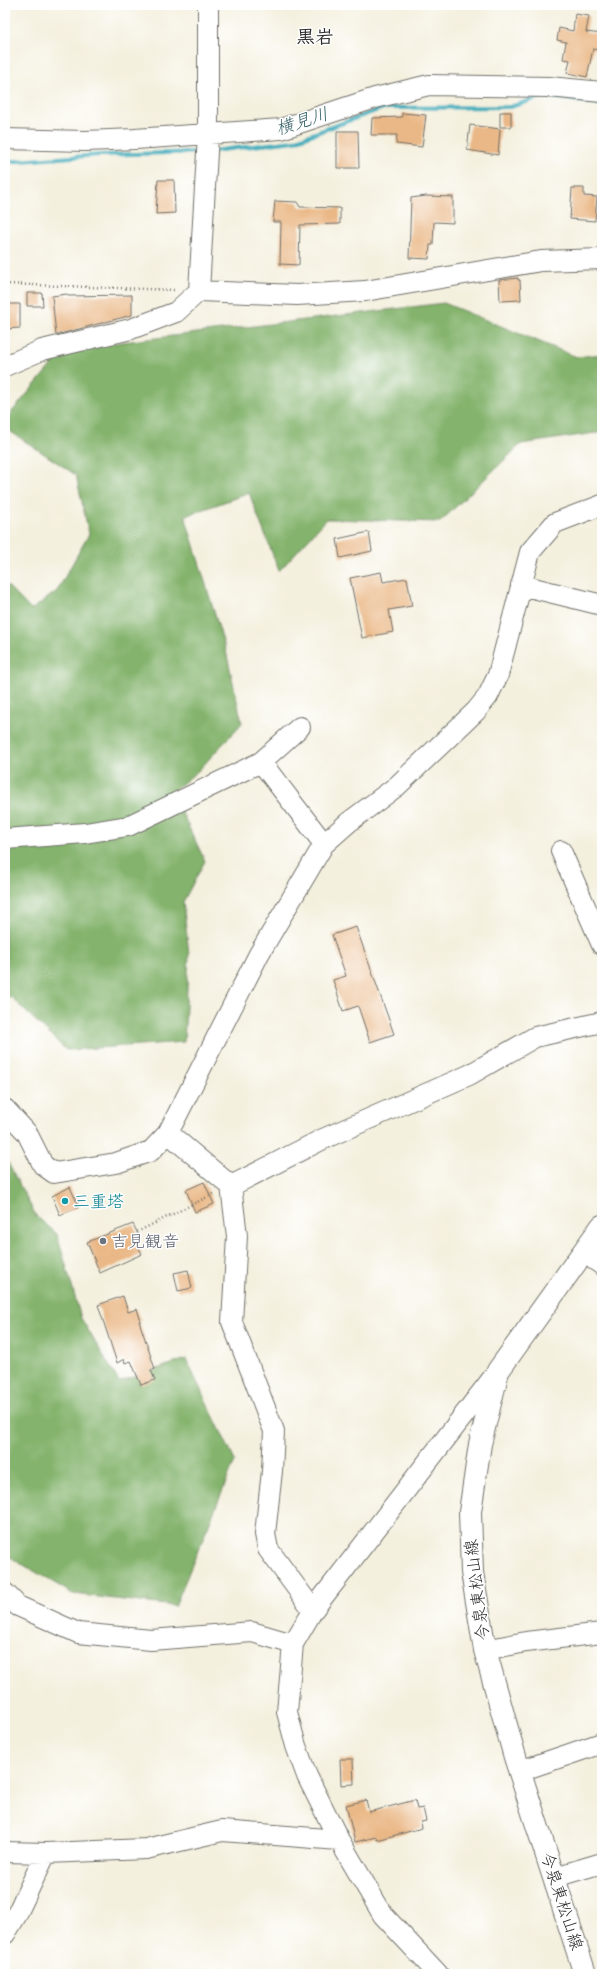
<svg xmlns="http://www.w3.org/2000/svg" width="607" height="1979" font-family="Caveat,'Klee One',sans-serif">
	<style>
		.forest { fill: #83b36c; stroke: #576f4c }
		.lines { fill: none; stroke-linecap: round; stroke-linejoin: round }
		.stream { stroke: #40adbd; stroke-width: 4 }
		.building { fill: #eab886 }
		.minor-casing { stroke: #71706a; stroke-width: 22 }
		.major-casing { stroke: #71706a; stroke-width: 24 }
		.path { stroke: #71706a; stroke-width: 2.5; stroke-dasharray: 1 3; stroke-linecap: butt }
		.minor { stroke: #fff; stroke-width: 20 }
		.major { stroke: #fff; stroke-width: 22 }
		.culture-dot { fill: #0f9aa8; stroke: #fff; stroke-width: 1.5 }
		.worship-dot { fill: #6b7280; stroke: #fff; stroke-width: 1.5 }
		.labels { text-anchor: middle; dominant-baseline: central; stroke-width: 3; stroke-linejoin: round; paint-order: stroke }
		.culture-label { font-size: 17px; fill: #0d838f; stroke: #fff; text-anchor: start }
		.worship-label { font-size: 17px; fill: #5b616d; stroke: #fff; text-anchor: start }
		.street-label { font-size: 17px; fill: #2b2b2b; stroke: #fff }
		.water-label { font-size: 18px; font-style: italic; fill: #335f65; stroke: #fff }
		.quarter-label { font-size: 19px; font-weight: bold; fill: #2b2b2b; stroke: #fff }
	</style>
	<rect width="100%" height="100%" fill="#fff"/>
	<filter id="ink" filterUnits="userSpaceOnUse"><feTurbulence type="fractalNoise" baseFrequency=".025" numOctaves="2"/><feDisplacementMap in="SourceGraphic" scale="8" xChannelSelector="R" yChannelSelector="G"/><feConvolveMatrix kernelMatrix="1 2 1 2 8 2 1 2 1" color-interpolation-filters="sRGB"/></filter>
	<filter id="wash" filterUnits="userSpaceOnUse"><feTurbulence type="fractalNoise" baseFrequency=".012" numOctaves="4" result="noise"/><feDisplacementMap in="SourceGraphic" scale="16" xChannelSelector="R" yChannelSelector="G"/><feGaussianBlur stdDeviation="0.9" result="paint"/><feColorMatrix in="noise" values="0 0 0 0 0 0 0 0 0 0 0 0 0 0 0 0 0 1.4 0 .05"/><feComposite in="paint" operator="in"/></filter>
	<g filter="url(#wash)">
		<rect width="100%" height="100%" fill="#f4f0de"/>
		<path class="forest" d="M444,303l133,54 25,-3v78l-81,12 -81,78 -113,-3 -48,52 -30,-78 -64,23 41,135 16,72 -43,47 -27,22 33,69 -22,41 6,52 -5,88 -118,8 -56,-54 -5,6v-419l26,27 26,-19 32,-57 -13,-59 -71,-47v-8l60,-71z
			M5,1157l31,59 21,18 24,84 38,64 67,-23 49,102 -60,145 -102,-12 -68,-40z"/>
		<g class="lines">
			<path class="stream" d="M213,151l81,-10 89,-33 127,-1 34,-11 58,8
				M5,162l94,-7 103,-3"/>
		</g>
		<g id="blocks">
			<path class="building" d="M575,14l14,2 -3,16 16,2v16l-9,-1 -6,28 -20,-4 3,-13 -7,-1 3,-17 -9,-2 2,-12 14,3z
				M500,112h11v15h-11z
				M402,113l24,2 -4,32 -26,-3 1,-9h-26l1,-17 30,-1z
				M470,125l30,4 -2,26 -31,-5z
				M337,131h21l1,37h-22z
				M158,180h16l1,33 -19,1z
				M572,188h12v8l13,1 -2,24 -25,-2z
				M426,196l27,1v26l-19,-1 -1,23h-3l-1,14 -20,-1 2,-60z
				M275,201l22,1 3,5 40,1v16l-40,1 -1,40 -19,-1 1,-42h-8z
				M518,278v2h2l1,20 -21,1 -1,-21z
				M27,293h15l1,13h-16z
				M67,294l1,2 64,-1v20l-76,20 -4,-39z
				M5,304h15v24l-15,1z
				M369,532l3,19 -32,7 -3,-19z
				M381,572l2,10 24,-4 5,28 -23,4 4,22 -31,6 -12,-60z
				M356,927l38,107 -24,8 -12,-36 -15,5 -10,-31 13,-4 -14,-41z
				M204,1182l10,22 -19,8 -9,-22z
				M70,1187l9,20 -19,8 -8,-19z
				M133,1224l7,14 -5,2 7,14 -42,19 -13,-31z
				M188,1270l4,18 -14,3 -4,-18z
				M123,1296l5,16 9,-3 4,12h-2l16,48 -4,1 4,10 -14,5 -10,-24 -6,2 -1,-4 -7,4 -19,-58z
				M340,1759h13l1,25 -13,1z
				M366,1800l3,12 46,-12 2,9 6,-1 3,13 -5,1 1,6 -45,12 -1,-3 -21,5 -9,-37z"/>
		</g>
	</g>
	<g filter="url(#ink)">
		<use href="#blocks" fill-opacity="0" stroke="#71706a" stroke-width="1"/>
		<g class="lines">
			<g class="minor-casing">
				<path id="minor" d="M5,139l80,2 50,-2 146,-10 94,-31 54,-13 120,2 53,5
					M199,291l98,4 68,-4 176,-30 61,-2
					M5,366l37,-16 89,-21 45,-17 23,-21 9,-156v-130
					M521,585l81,20
					M261,762l39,-35
					M5,839l80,-6 43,-7 133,-64 63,82
					M561,851l41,94
					M5,1109l22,24 16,32 11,8 62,-10 35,-12 17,-18 91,-179 65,-110 25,-22 48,-36 79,-75 12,-15 10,-21 32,-123 25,-29 47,-18
					M168,1133l63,53 6,50 -5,86 42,109 -2,40 -7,63 3,15 45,61
					M231,1186l92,-47 146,-64 66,-38 67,-15
					M583,1252l19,13
					M5,1593l13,13 60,27 73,7 101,-8 41,12
					M485,1650l41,-8 76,-9
					M520,1771l82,-28
					M5,1852l41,1 100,-4 76,-18 117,9
					M555,1877l47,-14
					M5,1934l11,-18 30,-63
					M438,1974l-55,-59 -44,-75 -32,-64 -11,-30 -9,-34 6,-68 20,-34 185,-239"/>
			</g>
			<g class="major-casing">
				<path id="major" d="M585,1974l-70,-217 -30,-107 -13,-78 -2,-60 10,-68 18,-73 104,-145"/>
			</g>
			<path class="path" d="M5,284l169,6
				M137,1232l78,-39"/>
			<use href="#minor" class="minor"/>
			<use href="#major" class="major"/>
		</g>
	</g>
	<circle class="culture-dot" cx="65" cy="1201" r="4"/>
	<circle class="worship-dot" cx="103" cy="1241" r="4"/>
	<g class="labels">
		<g class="culture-label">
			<text x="73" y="1201">三重塔</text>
		</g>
		<g class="worship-label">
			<text x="111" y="1241">吉見観音</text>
		</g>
		<g class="street-label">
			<text transform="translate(477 1590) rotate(-97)">今泉東松山線</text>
			<text transform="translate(562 1901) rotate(72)">今泉東松山線</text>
		</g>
		<g class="water-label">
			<text transform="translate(302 121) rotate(-17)">横見川</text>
		</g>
		<g class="quarter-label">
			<text x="315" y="37">黒岩</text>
		</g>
	</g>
	<rect width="607" height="1979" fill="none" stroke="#fff" stroke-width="20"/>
</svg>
